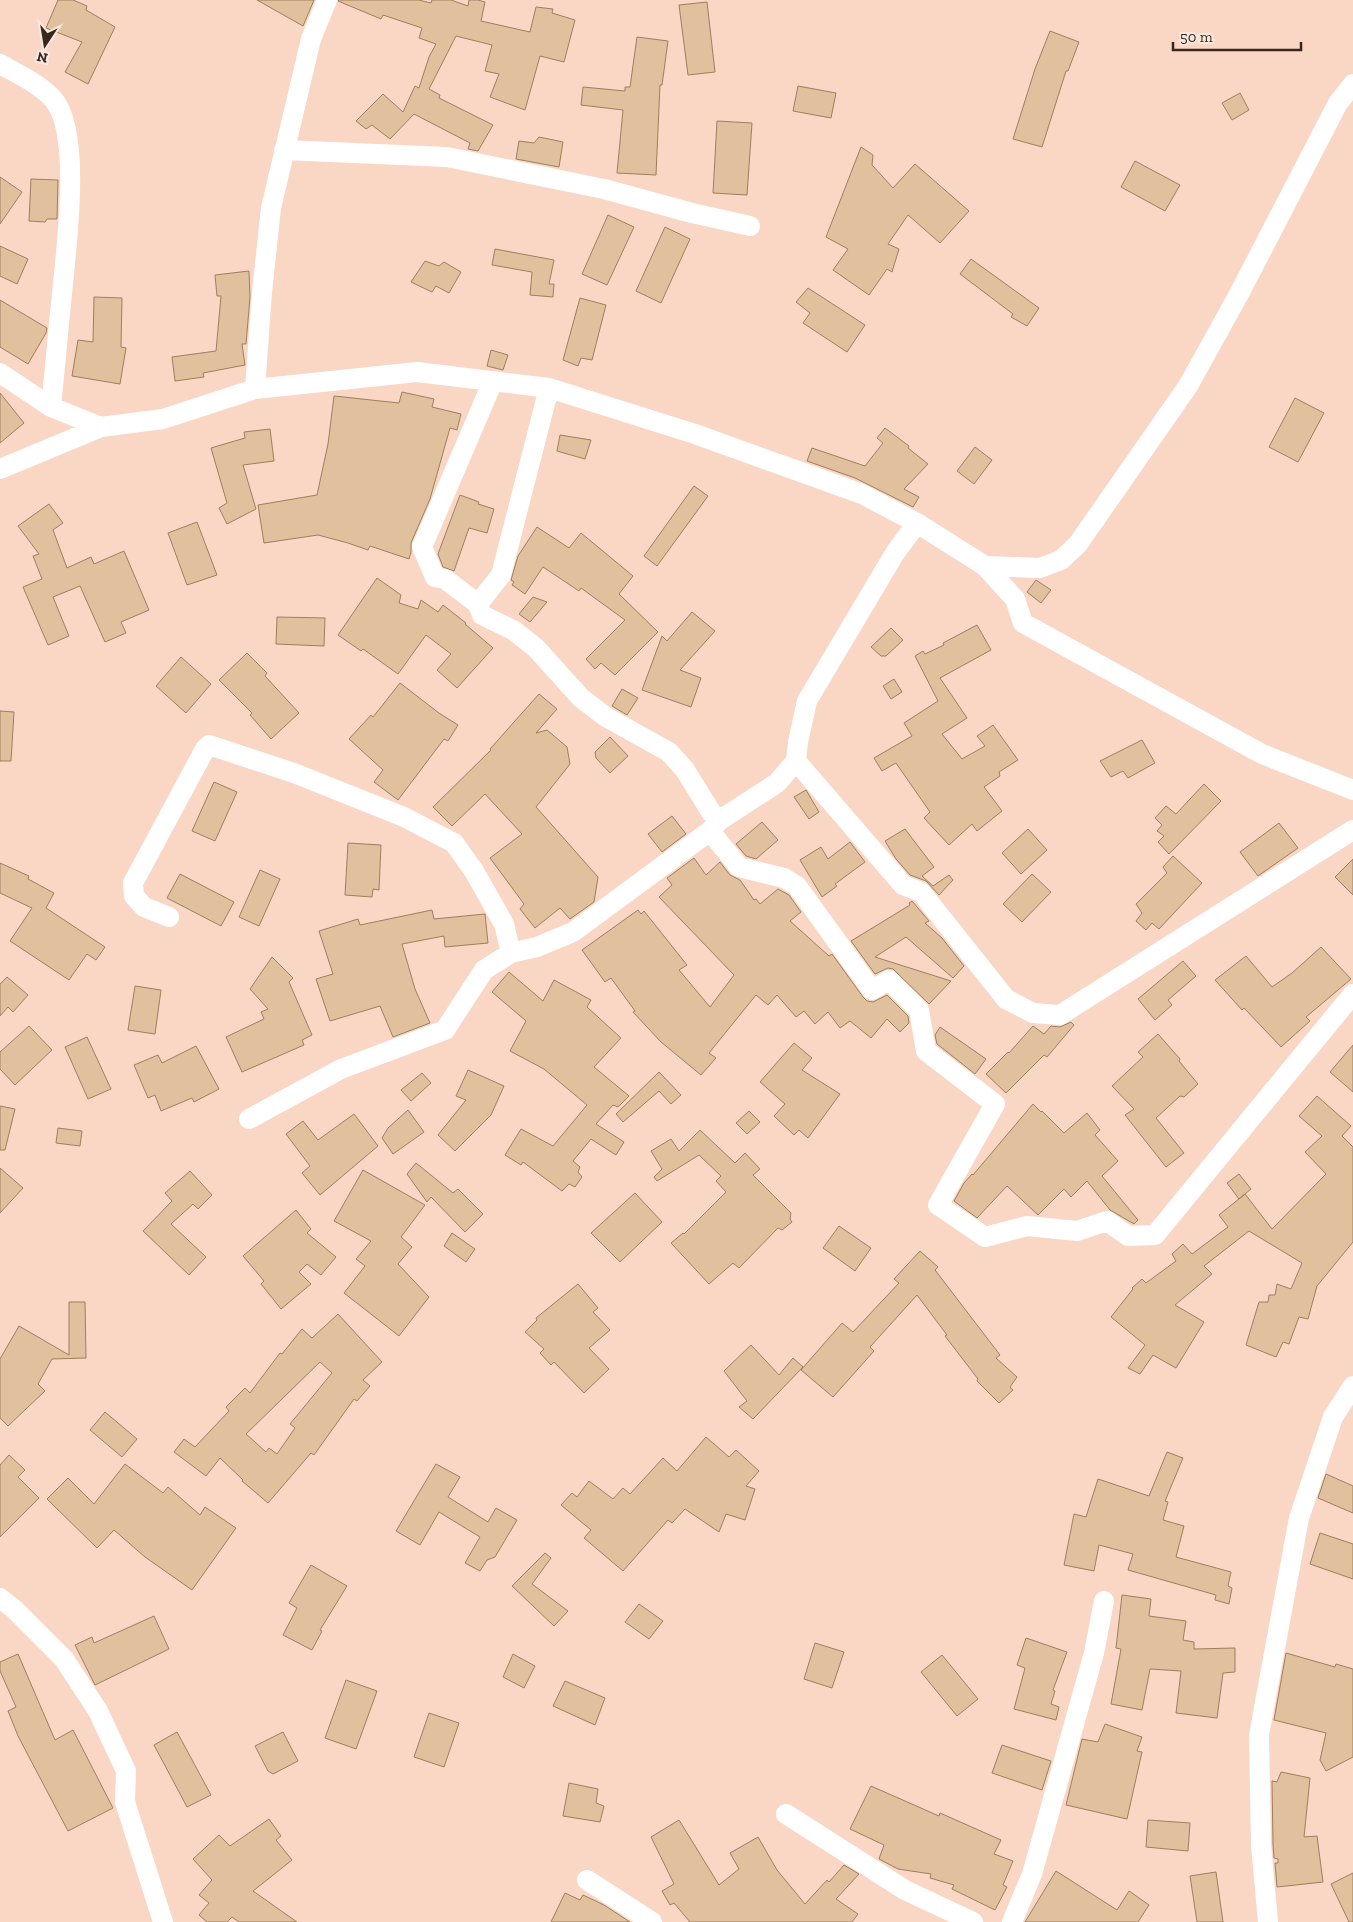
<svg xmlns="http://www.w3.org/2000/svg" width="1353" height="1922" font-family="'Zilla Slab',serif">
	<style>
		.building { fill: #e1c09e; stroke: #9d7f5e; fill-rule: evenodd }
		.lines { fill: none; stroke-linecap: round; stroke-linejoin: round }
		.minor { stroke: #fff; stroke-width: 20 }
	</style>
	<rect width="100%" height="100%" fill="#fad6c4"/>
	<path class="building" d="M58,0h15l14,6 -1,4 29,17 -27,57 -23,-12 17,-30 -36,-14z
		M257,0h57l-11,26z
		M339,0h80l12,3 1,-3h19l17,6 1,-6h9l7,2 -4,19 49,11 6,-25 17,2 -1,4 23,7 -11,42 -24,-6 -15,54 -35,-13 9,-23 -14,-3 7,-26 -36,-9 -27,53 11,6 -1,3 54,27 -15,26 -10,-2 2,-6 -56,-29 -24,25 -18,-14 -6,4 -10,-8 27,-27 20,18 12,-26 4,2 10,-31 7,-13 -17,-6 3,-10 -39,-13 -2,4 -43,-18z
		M707,2l8,70 -27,3 -9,-70z
		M1050,31l29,11 -11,29h-2l-24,76 -29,-8 22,-70z
		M637,37l31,4 -6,44h-2l-4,90 -39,-2 6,-63 -42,-5 2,-18 42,4v-4h5z
		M798,86l38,7 -5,25 -38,-7z
		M1240,93l9,17 -17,10 -10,-17z
		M717,121l35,2 -5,72 -34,-2z
		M539,137l24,5 -4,25 -43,-8 3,-18 15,2z
		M861,147l12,8 -1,10 21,23 22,-24 54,47 -29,32 -32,-28 -20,29 11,5 -7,23 -5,-3 -18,26 -36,-25 15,-21 -22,-12z
		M1135,161l45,24 -15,26 -44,-24z
		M0,177l22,15 -22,32z
		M31,179l27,1 -1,39h-10l-2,3 -16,-1z
		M608,215l26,12 -27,58 -25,-11z
		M665,227l25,12 -29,64 -25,-12z
		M0,246l28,13 -11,25 -17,-8z
		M495,249l59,11 -5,24h5l-1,13 -23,-2 2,-23 -40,-7z
		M971,259l68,49 -12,18 -16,-9 2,-3 -53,-40z
		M425,261l14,5 5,-4 17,10 -12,21 -13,-7 -4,6 -21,-10z
		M249,271l1,26 -4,47h-4l3,21 -42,8 1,4 -29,4 -3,-24 44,-6 5,-55h-4l-2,-21z
		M808,288l57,37 -18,27 -44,-29 7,-10 -14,-11z
		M94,297l28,1 -1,49 5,1 -6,36 -48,-8 6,-36 15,2z
		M580,298l26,7 -14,55 -11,-2 -3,8 -15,-6z
		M0,300l47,28 -1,5 -18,31 -28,-17z
		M491,350l17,5 -5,15 -16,-4z
		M402,392l32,7 -2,8 29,7 -4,16 -7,-2 -20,71 -19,44v9l-2,7 -39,-13 -2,4 -20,-7 -30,-8 -54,8 -6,-38 59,-10 11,-51 6,-48 65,7z
		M0,393l24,30 -24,20z
		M1295,398l29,15 -26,49 -29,-15z
		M885,428l24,18 -1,2 20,16 -24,25 15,8 -6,10 -58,-29 -48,-17 5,-13 53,18 18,-23 -6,-5z
		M270,429l4,32 -31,4 13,44 -29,15 -8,-16 8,-5 -16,-55 34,-10 -1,-6z
		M560,435l31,5 -6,19 -28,-8z
		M975,447l17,13 -18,24 -17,-13z
		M694,486l14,10 -51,70 -13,-10z
		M460,495l19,7 -1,2 16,5 -7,24 -18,-5 -15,43 -11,-4 -5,-13z
		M49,504l14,19 -10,7 14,38 24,-11 3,7 30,-13 25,59 -28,12 5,11 -21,9 -25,-56 -27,11 16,39 -21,9 -25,-58 19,-8 -9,-23 6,-2 -21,-28z
		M197,522l20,53 -30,10 -19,-52z
		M537,527l32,21 12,-15 52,43 -14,18 39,38 -43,43 -14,-12 -6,6 -9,-10 39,-39 -44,-32 -2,3 -36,-24 -18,27 -13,-9 2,-3 -3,-2 7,-24z
		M377,578l24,17 -2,8 19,6 3,-9 17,12 5,-7 23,18 -1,1 28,24 -36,40 -20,-18 14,-16 -25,-19 -28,39 -35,-25 -2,2 -23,-16z
		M1036,580l15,10 -10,13 -14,-11z
		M533,597l14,5 -17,20 -11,-8z
		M692,612l23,19 -35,39 21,8 -10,29 -49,-17 20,-54 5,5z
		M277,617l48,1 -1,28 -48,-2z
		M977,625l14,25 -51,28 27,40 -25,16 20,25 23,-13 -8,-10 16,-11 25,35 -19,12 1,4 -16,11 18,24 -25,20 -5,-7 -23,21 -25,-27 6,-6 -34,-49 -14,8 -8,-13 38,-22 -8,-13 34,-22 -23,-45 8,-5 2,3 19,-9 -1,-2z
		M891,628l12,12 -17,16h-5l-10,-9z
		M247,653l20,20 -2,3 34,37 -28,26 -21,-24 2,-2 -33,-33z
		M181,657l30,27 -25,29 -30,-27z
		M894,679l8,13 -11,7 -8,-13z
		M400,683l39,30 19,12 -10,16 -4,-2 -46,61 -24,-18 9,-12 -34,-31 22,-24 2,2z
		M622,689l16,9 -11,17 -15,-9z
		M539,694l18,15 -21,24 11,-3 20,17 3,17 -34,43 62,70 -4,25 -24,17 -10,-11 -25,20 -15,-19 4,-5 -34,-46 32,-24 -37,-40 -33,32 -19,-19 58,-57 -1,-1z
		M0,711l14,1 -3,49h-11z
		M610,737l18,19 -18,17 -14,-15 -1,-6z
		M1142,740l13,23 -27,15 -5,-7 -12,6 -11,-16z
		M214,782l23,10 -22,49 -23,-10z
		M1204,784l17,17 -52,53 -11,-12 6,-6 -7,-5 5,-6 -7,-7 11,-12 10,8z
		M806,790l13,22 -10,7 -15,-22z
		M672,816l14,18 -24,18 -14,-18z
		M762,822l16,18 -22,19 -10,-3 -10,-12z
		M1279,823l19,25 -40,28 -18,-24z
		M905,829l29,38 -12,9 11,10 16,-11 4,5 -14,15 -13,-14 -16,-6 -14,-16 -11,-18z
		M1028,829l19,21 -26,24 -19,-21z
		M850,842l15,20 -30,22 2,2 -15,11 -22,-37 21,-13 7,12z
		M348,843l33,2 -2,45 -6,-1 -1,8 -27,-2z
		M1173,856l29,27 -43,46 -7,-6 -6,7 -10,-9 6,-8 -6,-9 31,-31 -4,-6z
		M694,858l12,17 14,-13 10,13 10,5 14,20 2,-1 4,5 18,-15 11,6 12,17 -11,9 39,35 3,-2 31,43 4,4 6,1 14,-7 21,21 1,7 -9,9 -13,-13 -16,19 -21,-17 -10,7 -12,-16 -13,12 -11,-13 -8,6 -19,-22 -9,10 -12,-10 -47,58 7,5 -15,17 -40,-33 -28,-30 2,-1 -24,-33 -6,4 -23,-32 56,-40 3,4 3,-3 43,54 -8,5 31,37 24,-32 -75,-78 13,-12 -5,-7z
		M1353,859v36l-18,-18z
		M0,863l29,13 -1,3 26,14 -8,15 59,39 -9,13 -9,-6 -18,26 -59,-39 22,-33 -32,-15z
		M260,870l20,9 -21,47 -20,-9z
		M180,874l54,28 -13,24 -54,-28z
		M1032,874l19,18 -29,30 -19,-18z
		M912,901l17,20 -4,2 17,15 22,28 -11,12 -47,-41 -31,20 76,24 -22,23 -36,-35 -5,-1 -13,6 -24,-33 59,-36 -1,-2z
		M432,910l2,9 51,-5 3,29 -43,4 -1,-11 -42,8 13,45 15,34 -37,14 -13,-31 -50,15 -14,-42 17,-5 -14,-43 39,-12 2,6z
		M1321,947l30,32 -45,38 4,4 -29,26 -37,-39 -2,2 -27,-30 31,-24 26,31 20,-14z
		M272,957l21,21 -4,4 23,53 -10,5 2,5 -62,27 -16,-35 38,-18 -3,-7 7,-3 -18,-20z
		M1183,961l13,15 -28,24 4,5 -17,15 -17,-21z
		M509,972l34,29 11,-21 37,20 -4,7 34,31 -27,29 35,29 -11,11 -5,-2 -17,19 28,18 -8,13 -25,-16 -18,22 7,6 -2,5 4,5 -7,10 -6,-3 -7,7 -39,-29 -2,3 -16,-10 16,-26 32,17 34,-41 -43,-36 -34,-18 16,-30 -34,-29z
		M7,977l21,18 -15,17 -5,-5 -8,9v-32z
		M135,986l26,4 -6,44 -27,-4z
		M1071,1022l3,3 -27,32 -3,-2 -38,38 -20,-19 22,-22 1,1 24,-27 11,8 7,-8 9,1z
		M29,1026l23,24 -37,35 -15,-16v-17z
		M940,1027l46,32 -11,15 -38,-30 -2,-9z
		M1158,1034l22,25 -1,2 19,23 -14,13 -4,-1 -24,22 28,35 -18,14 -41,-52 9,-6 -22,-23 31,-29 -5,-5z
		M87,1037l24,52 -23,10 -23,-52z
		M794,1043l18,15 -10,12 38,24 -32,44 -9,-8 -5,5 -20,-19 11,-12 -25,-22z
		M1353,1045v47l-23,-20z
		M196,1046l23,43 -25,13 -2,-4 -31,13 -6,-16 -7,3 -14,-33 24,-10 4,8z
		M468,1070l36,16 -13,29 -36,36 -17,-16 28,-35 -10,-4z
		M659,1072l22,23 -10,9 -12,-13 -36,31 -7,-8z
		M422,1073l9,10 -20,18 -10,-11z
		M1317,1096l34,30 -9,10 11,11v95l-36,44 -9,33 -9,-2 -10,27 -6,-2 -7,15 -30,-12 13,-43h9l1,-7h6l2,-11 14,5 11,-26 -53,-32 -45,35 8,8 -37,31 29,17 -28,46 -23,-13 -13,19 -12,-6 17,-23 -34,-28 22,-28 -1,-1 10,-9 4,4 30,-22 -4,-7 11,-10 9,10 36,-27 -9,-12 26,-21 27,35 54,-55 -21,-22 17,-16 -23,-20z
		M1033,1104l8,8 1,-1 22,22 23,-20 13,17 -5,5 23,26 -16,15 36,44 -4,4 -24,-14 -23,-29 -16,16 -7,-8 -26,26 -31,-29 -30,32 -23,-17 10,-18 8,-9 1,1z
		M0,1106l15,3 -10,41h-5z
		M408,1110l16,22 -31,22 -11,-16 6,-10z
		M749,1111l11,11 -13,12 -11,-11z
		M354,1114l24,32 -58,49 -18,-22 8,-7 -24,-32 17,-13 15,19z
		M58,1128l24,3 -2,15 -24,-3z
		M700,1130l35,33 10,-10 15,16 -7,6 38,38 -1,6 2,3 -10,8 -4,-2 -39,40 -6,-5 -24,21 -38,-41 12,-10 1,1 42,-42 -10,-11 5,-5 -22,-21 -42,26 -3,-4 8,-8 -11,-18 20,-12 8,12z
		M416,1163l37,30 5,-4 25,25 -18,18 -34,-35 -4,5 -20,-28z
		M0,1168l23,20 -23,25z
		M363,1170l62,35 -24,32 11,10 -14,17 31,33 -30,39 -55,-43 21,-27 -9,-7 15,-18 -37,-20z
		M190,1171l22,24 -14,14 -5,-5 -22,20 35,33 -17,18 -46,-44 29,-30 -7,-8z
		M1239,1174l12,15 -12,10 -12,-16z
		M635,1193l27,29 -42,40 -29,-29z
		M296,1210l15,19 -4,4 29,24 -15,18 -14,-11 -8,8 12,12 -30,25 -20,-25 3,-3 -21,-25z
		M839,1226l32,22 -16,23 -32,-23z
		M452,1233l23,16 -9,13 -22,-16z
		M920,1251l18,16 -3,3 65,85 -4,3 21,19 -7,10 3,3 -14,13 -22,-22 1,-2 -33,-43 2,-1 -30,-40 -47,52 4,4 -41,46 -32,-27 41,-47 11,9 46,-49 -5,-4z
		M578,1284l20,24 -5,4 17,18 -21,18 20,21 -25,24 -30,-31 -3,3 -11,-12 4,-4 -19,-17 12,-12 -1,-2z
		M69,1302h16l1,56 -34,1 -14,25 7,7 -37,35 -8,-8v-59l19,-33 50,29z
		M338,1314l44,48 -19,18 7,6 -13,15 -3,-2 -40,56 -3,-2 -43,50 -26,-22 1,-1 -23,-22 -14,18 -32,-24 10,-13 11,8 34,-36 -3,-4 19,-19 5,5 30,-40 2,1 20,-25 10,9zM320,1362l12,11 -42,51 5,4 -18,26 -8,-6 -3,4 -20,-18z
		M751,1345l28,30 14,-17 10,9 -50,52 -14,-12 8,-6 -23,-30z
		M105,1412l32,27 -15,18 -32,-27z
		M706,1437l23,20 7,-7 23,21 -13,15 9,3 -10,31 -19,-6 -7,18 -34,-23 -13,14 -4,-3 -45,51 -39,-33 7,-8 -30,-25 11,-12 5,4 12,-16 24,18 10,-11 7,6 33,-36 14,13z
		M1167,1452l16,6 -18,43 3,1 -5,18 21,6 -8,31 55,15 -3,14 4,2 -3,16 -14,-4 1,-5 -88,-25 5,-16 -34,-9 -5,26 -30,-6 10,-51 12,3 12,-38 51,17z
		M9,1455l16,15 -7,7 21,21 -39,39v-72z
		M125,1464l38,29 5,-6 32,28 5,-8 31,21 -44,62 -47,-33 -31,-27 -17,18 -50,-49 21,-21 26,26z
		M436,1464l24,13 -12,20 40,25 8,-14 21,12 -22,37 -8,3 -7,11 -15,-8 15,-26 -41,-25 -19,33 -24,-14z
		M1326,1474l27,12v27l-35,-15z
		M1320,1533l33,11v35l-43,-15z
		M545,1553l6,5 -19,26 36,27 -14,15 -42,-40z
		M311,1565l36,21 -27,44 2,1 -10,19 -29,-15 14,-27 -8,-5z
		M1122,1595l29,4 -2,17 37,5 -3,19 11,2v7l41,-1v24l-12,1 -6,45 -41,-5 5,-42 -31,-2 -8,41 -31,-6 10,-55 -5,-1z
		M639,1604l24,17 -14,18 -24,-17z
		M154,1616l15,33 -74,36 -20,-40 17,-8 2,6z
		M1026,1638l41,14 -14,38 2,1 -4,13 8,3 -3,13 -42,-11 11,-41 -8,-3z
		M815,1643l29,9 -12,36 -28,-9z
		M1286,1653l49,14 1,-3 17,5v88l-27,14 -6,-11 6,-27 -52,-13z
		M18,1654l37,86 18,-10 40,78 -45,23 -50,-95 -10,-25 8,-4 -16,-36v-9z
		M513,1654l22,12 -11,22 -21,-11z
		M942,1655l36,44 -21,17 -36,-44z
		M346,1680l31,11 -21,58 -31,-11z
		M565,1681l40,17 -10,27 -42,-19z
		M429,1713l30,10 -15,44 -30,-10z
		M1105,1724l37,13 -5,14 5,1 -15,67 -61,-14 16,-66 16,3z
		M177,1732l34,63 -24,12 -33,-62z
		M283,1732l15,29 -25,13 -5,-3 -13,-25z
		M1002,1745l49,16 -9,29 -50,-17z
		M1281,1772l29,6 -6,59 13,-1 6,46 -46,5 -2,-24h3v-4l-4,-1 -1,-14 -1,-63 5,1z
		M569,1783l29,6 -2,14 8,3 -4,16 -37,-6z
		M871,1786l68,30 1,-3 61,27 -7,14 19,7 -10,24 4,2 -12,23 -43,-21 2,-4 -24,-7 1,-4 -33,-5 -19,-10 5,-14 -34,-16z
		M269,1819l12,17 -5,4 16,20 -39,31 44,31h-58l-7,-5 -5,5h-20l-8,-7 10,-12 -10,-8 13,-15 -19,-21 26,-24 11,11z
		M679,1820l40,65 20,-16 -9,-16 28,-16 19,33 28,34 22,-24 2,2 15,-17 15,9 -23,25 22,15 -6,8h-162l-16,-19 -4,2 -8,-14 12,-7 -23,-47z
		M1148,1820l42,3 -2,28 -42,-4z
		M1056,1871l61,39 12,-19 20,14 -11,17h-113z
		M1216,1872l7,50h-26l-7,-46z
		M1353,1873v49h-4l-18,-38z
		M565,1893l15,7 3,-5 21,10 26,17h-79z"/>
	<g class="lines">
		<path class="minor" d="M0,64c18,10 40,20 54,36 28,35 12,149 8,194 -4,37 -7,75 -11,113
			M284,150l163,7 157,32 88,24 58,13
			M0,373l51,34 50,20 62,-8 92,-30 162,-17 132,16 146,46 167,60 55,29 68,43 30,33 8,24 239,131 91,36
			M493,381l-71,166 13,30 10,2 33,25 4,11 31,15 23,18 45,50 25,19 63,35 16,18 26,42 9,8
			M255,389l7,-97 9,-84 40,-169 16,-39
			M0,469l101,-42
			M985,566l55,2 21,-8 17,-16 110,-158 51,-92 99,-191 15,-19
			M478,604l23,-29 48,-187
			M796,761l107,124 18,7 85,107 27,14 27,2 293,-185
			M710,831l29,36 45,11 13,8 75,104 17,-10 30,30 7,41 69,53 -57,101 47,32 42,-11 50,5 30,-10 21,15 27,-1 198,-241
			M169,917l-25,-10 -10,-11 -1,-13 72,-134 4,-4 85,28 110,44 50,26 20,28 30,53 7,29
			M249,1119l92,-50 104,-39 39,-60 27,-17 26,-6 36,-15 137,-101 10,-11 57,-37 19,-22 2,-19 9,-41 88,-148 22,-30
			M0,1598l14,11 50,50 34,52 28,60 -1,31 38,120
			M786,1814l119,76 68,32
			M587,1880l65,42
			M1012,1922l20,-48 62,-221 10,-52
			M1268,1922l-7,-77 -2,-110 40,-217 34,-101 20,-31"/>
	</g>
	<g transform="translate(45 45) rotate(192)" stroke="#fae8df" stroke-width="4" paint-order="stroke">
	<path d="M0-4L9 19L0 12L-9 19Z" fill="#38271f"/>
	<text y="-8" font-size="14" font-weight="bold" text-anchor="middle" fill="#38271f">N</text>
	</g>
	<path d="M1173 42v8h128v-8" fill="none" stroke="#38271f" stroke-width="2.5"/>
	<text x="1180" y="42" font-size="15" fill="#38271f" stroke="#fae8df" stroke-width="4" paint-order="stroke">50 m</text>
</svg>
